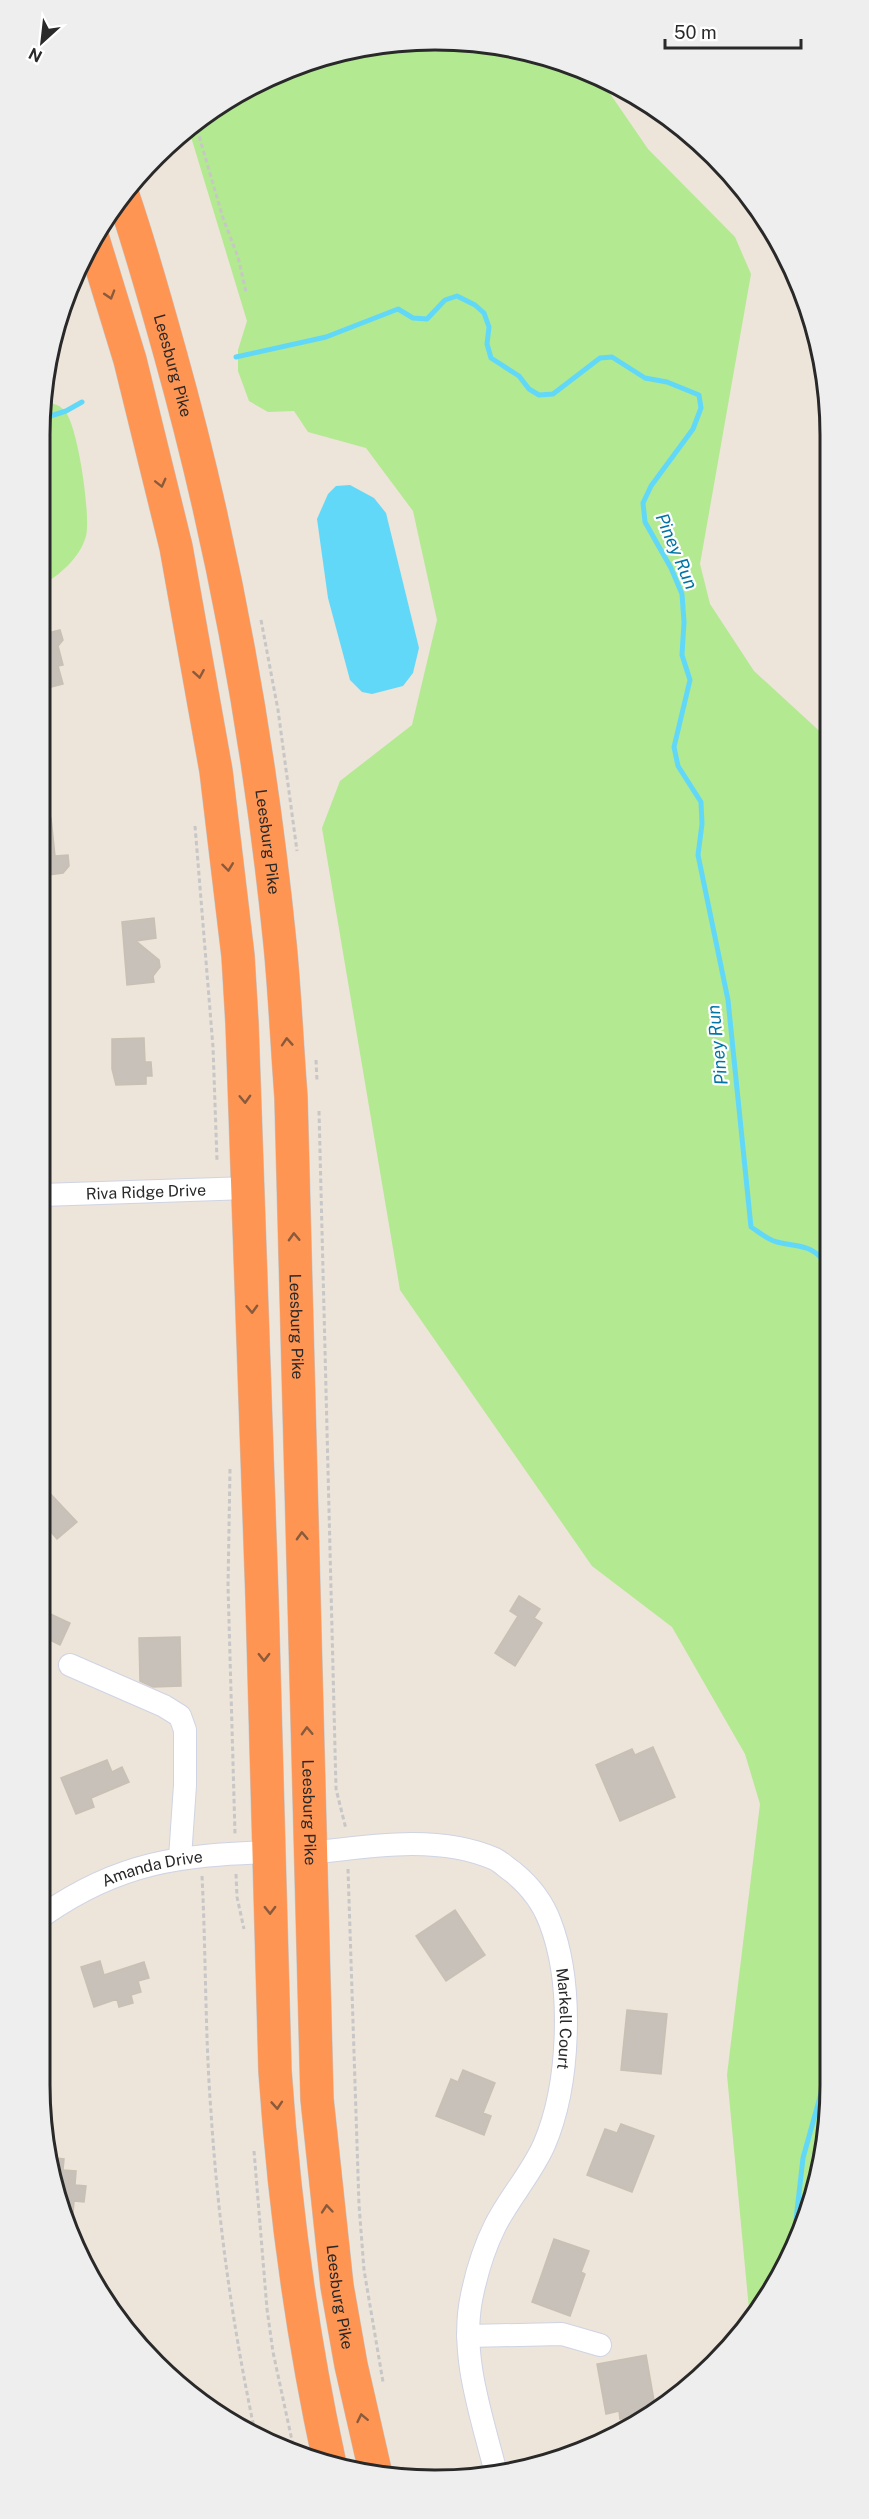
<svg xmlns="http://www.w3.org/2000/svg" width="869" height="2519" font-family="'Public Sans',sans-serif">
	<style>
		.green { fill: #b3e991 }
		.water { fill: #62d8f9 }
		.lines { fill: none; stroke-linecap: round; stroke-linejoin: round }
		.stream { stroke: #62d8f9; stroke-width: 5 }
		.building { fill: #c8c1b9; stroke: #c8c0b3; stroke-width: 1.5 }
		.minor-casing { stroke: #cfd4e4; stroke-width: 24 }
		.highway-casing { stroke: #c7c7c7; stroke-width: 34 }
		.path { stroke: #c7c7c7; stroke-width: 3; stroke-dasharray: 4.5 3; stroke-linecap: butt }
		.minor { stroke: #fff; stroke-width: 22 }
		.highway { stroke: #ff9553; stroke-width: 33 }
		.oneway { stroke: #895a3c }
		.labels { text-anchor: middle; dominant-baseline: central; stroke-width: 4.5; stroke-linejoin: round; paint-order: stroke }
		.street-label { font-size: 16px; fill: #292929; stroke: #fff }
		.water-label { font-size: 18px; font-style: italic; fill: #0175a6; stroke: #fff }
		.rim { fill: none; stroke: #292929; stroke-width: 3 }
	</style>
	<rect width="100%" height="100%" fill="#ede4da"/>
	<path class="green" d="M460,40l77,12 65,30 46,67 87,88 16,37 -51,290 10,40 44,67 73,67 3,1346 -13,103 -54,118 -13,15 -23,-245 33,-271 -15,-50 -73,-127 -80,-61 -192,-276 -78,-462 18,-47 72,-56 25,-105 -24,-109 -47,-63 -58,-16 -14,-21 -26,1 -19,-11 -11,-30v-21l9,-29 -59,-194 48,-35 71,-32 76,-18z
		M43,402c8,1 15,2 21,8 14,13 27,108 22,126 -6,22 -27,40 -46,50l-1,-151z"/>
	<path class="water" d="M350,485l24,13 12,15 33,135 -6,25 -10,13 -31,8 -10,-2 -12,-12 -22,-82 -11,-79 11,-25 8,-8z"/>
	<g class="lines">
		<path class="stream" d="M236,357l90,-20 72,-28 15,9 14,1 18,-19 12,-4 18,9 9,8 5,14 -2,17 4,14 28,18 10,13 10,6 14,-1 47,-36 12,-1 33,21 22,4 32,13 2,13 -8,21 -42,57 -8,17 2,19 26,46 11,26 2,28 -2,33 8,25 -16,67 4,19 23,36 1,22 -4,31 30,145 23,227c8,5 17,13 26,15 23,6 35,1 51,24
			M41,419l25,-8 16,-9
			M794,2237l9,-79 22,-79 5,-75"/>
	</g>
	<path class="building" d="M60,630l3,10 -5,6 5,19 -5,1 5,18 -20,5 -3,-10v-44z
		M51,818l4,38 13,-1 1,11 -6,7 -22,3v-57z
		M154,918l2,20 -20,3 23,19 1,7 -7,9 1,6 -27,3 -5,-63z
		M144,1038l1,24h6l1,14h-6v8l-30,1 -4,-16v-30z
		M44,1487l33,35 -20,17 -13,-15z
		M519,1596l21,13 -6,9 8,5 -27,43 -20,-13 23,-37 -8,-5z
		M44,1611l26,12 -10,22 -16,-8z
		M180,1637l1,49 -28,1 -13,-6 -1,-43z
		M653,1747l22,50 -55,24 -24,-56 36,-16 3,6z
		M107,1760l5,12 10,-5 7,15 -38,16 3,9 -18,7 -15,-36z
		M455,1910l30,45 -39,26 -30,-45z
		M100,1961l4,14 40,-13 5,16 -11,3 3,11 -10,3 2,8 -14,4 -2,-8 -23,8 -13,-40z
		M627,2010l40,4 -6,60 -40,-4z
		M463,2070l32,13 -12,30 8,3 -7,19 -48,-19 15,-37 7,3z
		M621,2124l33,12 -22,56 -45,-17 18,-46 12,4z
		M47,2157l17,2 -1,11 13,1 -1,14 11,1 -2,16 -10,-1 -3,38z
		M554,2239l35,12 -8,21 4,2 -15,42 -38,-14z
		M646,2355l10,57 -36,7 -1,-8 -13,3 -9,-50z"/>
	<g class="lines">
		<g class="minor-casing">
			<g id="minor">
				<path id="s1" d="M42,1195l206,-7"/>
				<path d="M70,1665l94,41 16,10 5,14v55l-5,73"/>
				<path id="s2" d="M311,1853c58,-7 128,-19 184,6 6,3 12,9 18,13 16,13 30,31 37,50 24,62 20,163 -6,223 -13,29 -35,53 -49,81 -11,22 -18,45 -23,69 -13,59 10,122 24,178"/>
				<path id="s3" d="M45,1914c75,-52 136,-59 224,-62"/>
				<path d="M468,2336l94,-2 38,11"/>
			</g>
		</g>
		<g class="highway-casing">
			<g id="highway">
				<path id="s4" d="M122,193c18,52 33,106 48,160 54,193 90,391 110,591 5,51 7,102 11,153l26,1002 20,187 14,79 25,110"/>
				<path d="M93,239l37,121 46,187 40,224 22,185 4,67 20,575 13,473c9,131 26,260 54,389"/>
			</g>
		</g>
		<path class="path" d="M195,122l28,96 15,39 8,35
			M261,620l17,90 19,141
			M195,826l18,221 4,114
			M316,1060l1,21
			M319,1111l17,678 10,40
			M230,1469l-2,117 7,248
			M348,1869l11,336 5,65 19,112
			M236,1874l1,23 7,32
			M202,1876c4,78 3,158 9,236 7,110 22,218 45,325
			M254,2151l13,158 6,43 21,98
			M402,2467l3,10"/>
		<use href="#minor" class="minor"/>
		<use href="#highway" class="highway"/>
	</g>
	<defs><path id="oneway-chevron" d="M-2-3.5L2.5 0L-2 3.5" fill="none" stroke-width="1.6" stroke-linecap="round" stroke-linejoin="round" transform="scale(1.5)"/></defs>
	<g class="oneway">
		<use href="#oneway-chevron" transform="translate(110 295) rotate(73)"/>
		<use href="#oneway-chevron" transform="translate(161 483) rotate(76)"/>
		<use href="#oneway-chevron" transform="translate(199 674) rotate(80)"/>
		<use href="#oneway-chevron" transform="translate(228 867) rotate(83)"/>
		<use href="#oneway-chevron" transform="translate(287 1042) rotate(-94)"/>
		<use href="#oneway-chevron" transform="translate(245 1099) rotate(88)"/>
		<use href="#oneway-chevron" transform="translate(294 1237) rotate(-92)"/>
		<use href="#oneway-chevron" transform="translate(252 1309) rotate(88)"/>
		<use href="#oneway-chevron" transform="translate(302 1536) rotate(-92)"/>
		<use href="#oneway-chevron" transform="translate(264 1657) rotate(89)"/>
		<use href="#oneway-chevron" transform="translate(307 1731) rotate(-92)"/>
		<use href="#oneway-chevron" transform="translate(270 1910) rotate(89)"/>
		<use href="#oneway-chevron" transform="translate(277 2105) rotate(86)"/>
		<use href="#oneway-chevron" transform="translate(327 2209) rotate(-95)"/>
		<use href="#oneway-chevron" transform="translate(362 2418) rotate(-102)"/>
	</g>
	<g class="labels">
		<g class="street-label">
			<text stroke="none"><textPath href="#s4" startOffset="180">Leesburg Pike</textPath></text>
			<text stroke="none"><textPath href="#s4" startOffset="666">Leesburg Pike</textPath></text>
			<text stroke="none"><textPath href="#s1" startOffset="104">Riva Ridge Drive</textPath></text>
			<text stroke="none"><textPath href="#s4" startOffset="1152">Leesburg Pike</textPath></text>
			<text stroke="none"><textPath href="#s4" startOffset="1638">Leesburg Pike</textPath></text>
			<text stroke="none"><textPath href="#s3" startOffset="118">Amanda Drive</textPath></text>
			<text stroke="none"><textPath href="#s2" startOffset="370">Markell Court</textPath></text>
			<text stroke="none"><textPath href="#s4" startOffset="2124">Leesburg Pike</textPath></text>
		</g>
		<g class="water-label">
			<text transform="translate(677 551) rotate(67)">Piney Run</text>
			<text transform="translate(717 1045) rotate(-96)">Piney Run</text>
		</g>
	</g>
	<path d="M0 0H869V2519H0ZM435 50H435A385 385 0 0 1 820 435V2085A385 385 0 0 1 435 2470H435A385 385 0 0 1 50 2085V435A385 385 0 0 1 435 50Z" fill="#eee" fill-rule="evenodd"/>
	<path class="rim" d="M435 50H435A385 385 0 0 1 820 435V2085A385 385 0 0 1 435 2470H435A385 385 0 0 1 50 2085V435A385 385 0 0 1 435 50Z"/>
	<g transform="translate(42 42) rotate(207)" stroke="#ffffff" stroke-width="4.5" paint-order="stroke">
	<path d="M0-4.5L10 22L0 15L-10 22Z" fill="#292929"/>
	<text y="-9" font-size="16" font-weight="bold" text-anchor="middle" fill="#292929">N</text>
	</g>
	<path d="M665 39v9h136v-9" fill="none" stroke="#292929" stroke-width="3"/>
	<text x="674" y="39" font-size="18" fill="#292929" stroke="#ffffff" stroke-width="4.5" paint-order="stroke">50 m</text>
</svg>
